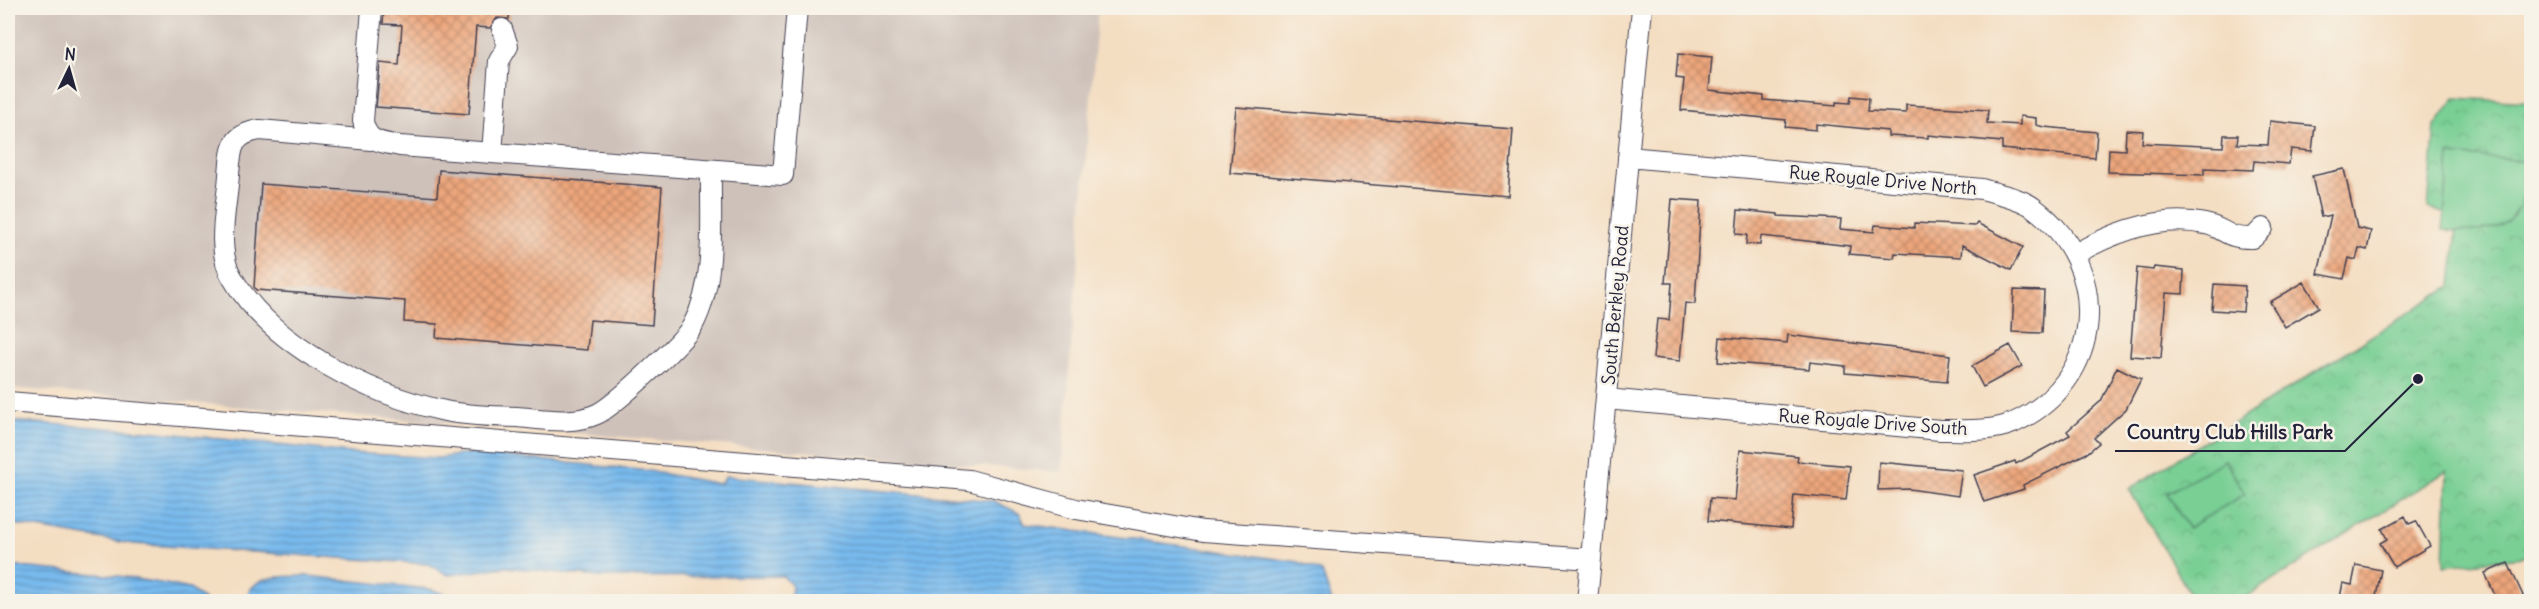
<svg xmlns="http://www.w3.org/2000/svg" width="2539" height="609" font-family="Delius,sans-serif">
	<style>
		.industrial { fill: #cec1ba }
		.park { fill: url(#park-crowns); stroke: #4e7868; stroke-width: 1.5 }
		.pitch { fill: #79cf94; stroke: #4e7868; stroke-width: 1.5 }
		.water { fill: url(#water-rules); stroke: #4d6e94; stroke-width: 1.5 }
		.building { fill: url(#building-cross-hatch) }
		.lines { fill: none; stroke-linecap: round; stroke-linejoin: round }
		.minor-casing { stroke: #423e4f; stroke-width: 22 }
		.minor { stroke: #fff; stroke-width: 20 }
		.labels { text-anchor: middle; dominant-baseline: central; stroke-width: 5; stroke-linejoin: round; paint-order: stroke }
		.street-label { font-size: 18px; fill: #22223b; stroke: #f7f3e8 }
		.leader { fill: none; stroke: #22223b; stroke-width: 2 }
		.callout-dot { fill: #22223b; stroke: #f7f3e8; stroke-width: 2 }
		.callout-label { font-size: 20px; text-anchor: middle; font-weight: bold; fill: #22223b; stroke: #f7f3e8; stroke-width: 5; stroke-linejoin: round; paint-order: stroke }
	</style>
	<defs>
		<pattern id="park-crowns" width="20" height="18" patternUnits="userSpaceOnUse" patternTransform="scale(1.5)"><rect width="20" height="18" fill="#79cf94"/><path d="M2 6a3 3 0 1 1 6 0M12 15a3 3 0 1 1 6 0" fill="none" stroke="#68b180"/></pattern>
		<pattern id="water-rules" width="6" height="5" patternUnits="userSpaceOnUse" patternTransform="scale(1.5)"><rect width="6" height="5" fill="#78baed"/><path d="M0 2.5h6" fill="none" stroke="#6297c1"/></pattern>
		<pattern id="building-cross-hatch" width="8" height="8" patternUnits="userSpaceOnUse" patternTransform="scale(1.5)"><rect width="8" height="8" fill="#eda67b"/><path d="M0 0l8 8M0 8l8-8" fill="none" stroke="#c08766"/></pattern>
	</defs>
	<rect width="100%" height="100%" fill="#f7f3e8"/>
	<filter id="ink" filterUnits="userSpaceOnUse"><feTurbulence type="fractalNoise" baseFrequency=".0167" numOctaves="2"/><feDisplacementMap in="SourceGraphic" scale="12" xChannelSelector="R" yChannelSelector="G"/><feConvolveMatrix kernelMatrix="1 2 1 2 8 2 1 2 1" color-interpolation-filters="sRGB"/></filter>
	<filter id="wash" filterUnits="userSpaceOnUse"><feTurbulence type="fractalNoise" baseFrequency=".008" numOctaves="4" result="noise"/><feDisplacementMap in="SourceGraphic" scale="24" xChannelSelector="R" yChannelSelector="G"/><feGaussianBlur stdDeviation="1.35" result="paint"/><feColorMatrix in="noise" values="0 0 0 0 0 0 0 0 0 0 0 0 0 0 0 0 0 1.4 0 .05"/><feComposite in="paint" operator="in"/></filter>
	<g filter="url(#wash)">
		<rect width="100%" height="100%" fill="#f4dec2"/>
		<path class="industrial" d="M17,8h1081l-37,464 -1053,-84v-265z"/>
		<path class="park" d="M2455,98l76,4v454l-87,10 3,-95 -208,130h-45l-65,-112 322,-203 7,-68 -30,-10 7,-82z"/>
		<path class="pitch" d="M2449,155l81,6c-6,63 -26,75 -87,69z
			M2225,460l20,34 -57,34 -21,-35z"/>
		<path class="water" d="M8,421l141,10 202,22 88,5 32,-5 178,18 71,13 6,-8 268,25 25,12 6,11 274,38 23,10 10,29 -542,1 2,-16 -9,-10 -184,1 -94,-10 -57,8 -19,-11 -296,-20 -125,-21z
			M8,566l110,10 48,8 24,5 15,12h-197z
			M307,576l122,13 40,12h-223c4,-28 39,-24 61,-25z"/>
		<g id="blocks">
			<path class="building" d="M384,8h126l-1,11 -12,-1 -7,10 -14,-1 -7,87 -93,-7 4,-44 19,2 3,-40 -19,-1z
				M1678,54l34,3 -3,33 55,6v4l72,6v-4l14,1 1,-7 18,2 -1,13 38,2v-8l82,5 -1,13 33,2v-9l16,2v7l8,2 53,5 -2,26 -93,-9v-7l-74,-7v3l-40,-2v-5l-72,-7v6l-31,-3 1,-7 -105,-10 3,-31 -8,-1z
				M1236,107l277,22 -5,67 -278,-23z
				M2270,121l45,5 -3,25 -21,-2 -2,15 -35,-3 -1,9 -49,-2v7l-96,-3 1,-23 16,1 1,-20 17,1 -1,12 81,4 1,-12h14l-1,9 31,1z
				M2344,169l13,59 14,3 -4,19 -8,-2 -3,12 -7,-2 -5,21 -26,-5 13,-59 -10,2 -9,-41z
				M439,170l223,17 -10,138 -62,-5 -3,30 -151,-12 1,-14 -33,-2 1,-21 -149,-11 -2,-3 7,-103 176,13z
				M1672,199l29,2 -6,103 -10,-1 -5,58 -27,-3 4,-39 12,1 3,-37h-7z
				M1738,210l40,4v2l63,3 -1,10 34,3 1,-7 39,3v-5l61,3 2,-3 46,24 -12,23 -49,-25 -1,12 -66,-4 -1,5 -45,-4 1,-8 -61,-7 -28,-3 -1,9 -14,-1 1,-9 -11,-1z
				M2154,267l30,3 -1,24 -17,-1 -5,65 -31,-2 7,-88 16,2z
				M2304,282l15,25 -34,20 -15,-25z
				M2214,284l31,2 -2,26 -31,-2z
				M2014,290l30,1 -2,42 -30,-1z
				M1788,335l162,20 -3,27 -102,-9v-7l-35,-4 -1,7 -91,-7 2,-25 67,6z
				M2010,345l12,21 -39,21 -11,-21z
				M2117,367l24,12 -15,30 -32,29 5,5 -12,10 -64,32 1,4 -40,13 -10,-27 41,-14 1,3 54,-29 -3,-4 34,-30z
				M1740,450l58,6 -1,5 53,5 -4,34 -52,-5 -3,34 -83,-8 2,-23 25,2z
				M1879,462l83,8 -4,26 -49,-7 -31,1z
				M2405,516l4,8 7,-3 14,25 -36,21 -14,-24 7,-4 -5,-10z
				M2508,563l18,39h-28l-13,-29z
				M2356,565l25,5 -6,32h-36l4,-19 9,2z"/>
		</g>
	</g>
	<g filter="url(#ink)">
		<use href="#blocks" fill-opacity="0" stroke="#423e4f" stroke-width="1.5"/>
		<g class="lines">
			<g class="minor-casing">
				<path id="minor" d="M372,8l-9,113c4,22 18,21 37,25l383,29 14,-167
					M371,140l-111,-10c-29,4 -29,19 -31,45 -2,31 -14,74 3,102 39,69 138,118 213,134 23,5 48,5 72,6 25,2 56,8 80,-3 16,-7 88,-74 96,-89 24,-45 17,-105 18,-155
					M492,153l7,-92 9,-15 -6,-17
					M2075,254c39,-22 85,-40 130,-30 21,4 20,15 48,14l10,-10
					M1606,399l334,31c24,0 51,2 73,-7 92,-41 100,-156 21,-215 -13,-10 -36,-14 -52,-19l-354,-32
					M8,402l961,78 107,29 127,22 388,28
					M1587,602l55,-594"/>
			</g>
			<use href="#minor" class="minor"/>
		</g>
	</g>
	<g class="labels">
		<g class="street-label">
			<text transform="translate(1883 180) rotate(5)">Rue Royale Drive North</text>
			<text transform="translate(1615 305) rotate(-85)">South Berkley Road</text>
			<text transform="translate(1873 422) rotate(4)">Rue Royale Drive South</text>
		</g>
	</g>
	<path class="leader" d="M2418 379L2345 451H2115"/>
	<circle class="callout-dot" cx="2418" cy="379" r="6"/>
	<g class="callout-label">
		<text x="2230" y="439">Country Club Hills Park</text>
	</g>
	<rect width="2539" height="609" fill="none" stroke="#f7f3e8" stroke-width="30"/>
	<g transform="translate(69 69) rotate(5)" stroke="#f7f3e8" stroke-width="4.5" paint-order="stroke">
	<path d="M0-4.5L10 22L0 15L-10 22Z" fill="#22223b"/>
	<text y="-9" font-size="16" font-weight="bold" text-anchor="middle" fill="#22223b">N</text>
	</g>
</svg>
